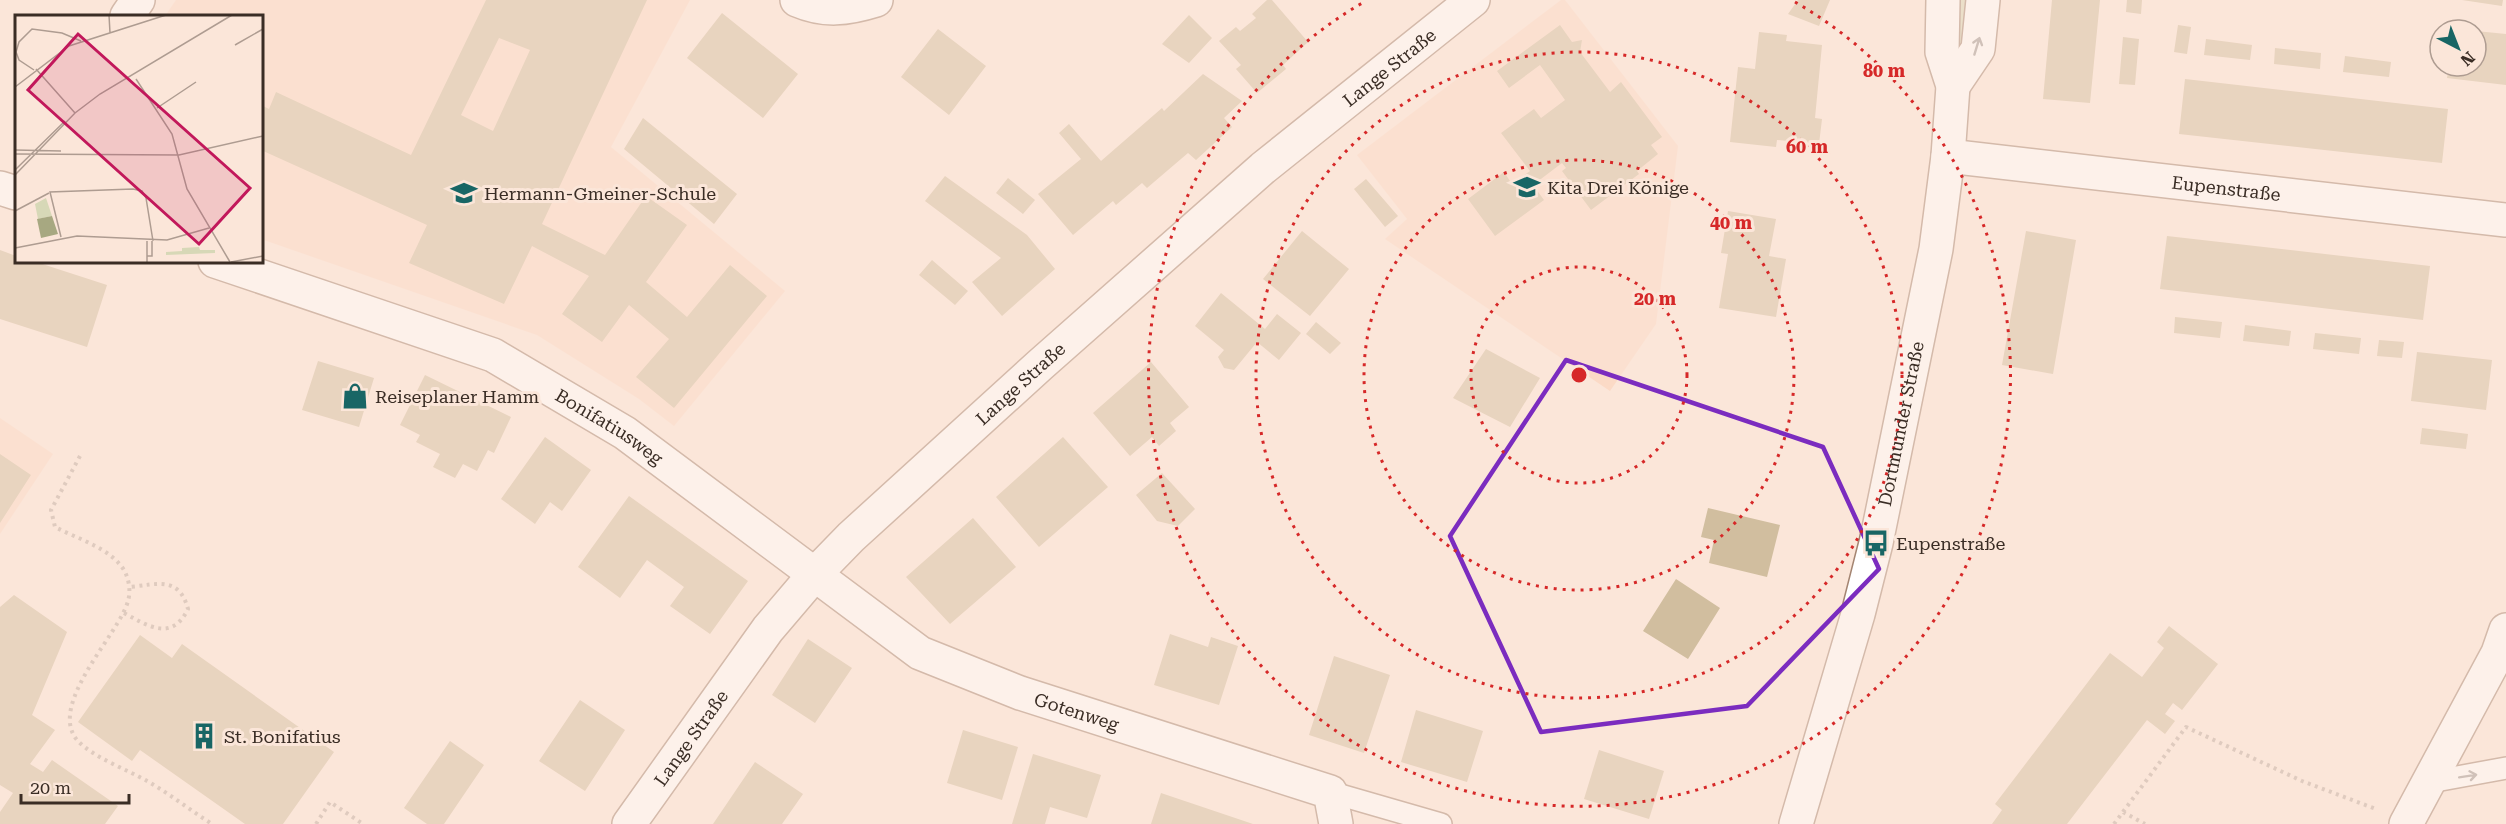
<svg xmlns="http://www.w3.org/2000/svg" width="2506" height="824" font-family="'Roboto Serif',serif">
	<style>
		.built { fill: #fbdac6 }
		.green { fill: #d7d8b7 }
		.building { fill: #d1be9f; fill-rule: evenodd }
		.lines { fill: none; stroke-linecap: round; stroke-linejoin: round }
		.service-casing { stroke: #a48572; stroke-width: 24 }
		.minor-casing { stroke: #a48572; stroke-width: 36 }
		.tertiary-casing { stroke: #a48572; stroke-width: 36 }
		.secondary-casing { stroke: #a48572; stroke-width: 36 }
		.path { stroke: #bdab9f; stroke-width: 4; stroke-dasharray: 3 4.5; stroke-linecap: butt }
		.service { stroke: #fff; stroke-width: 21 }
		.minor { stroke: #fff; stroke-width: 33 }
		.tertiary { stroke: #fff; stroke-width: 33 }
		.secondary { stroke: #fff; stroke-width: 33 }
		.oneway { stroke: #9c9692 }
		.marked { fill: none; stroke: #7b2cbf; stroke-width: 4.5; stroke-linejoin: round }
		.ring { fill: none; stroke: #d62828; stroke-width: 3; stroke-dasharray: 3 6 }
		.labels { text-anchor: middle; dominant-baseline: central; stroke-width: 6; stroke-linejoin: round; paint-order: stroke }
		.street-label { font-size: 18px; fill: #3a2d25; stroke: #fbe6d9 }
		.poi-label { font-size: 18px; fill: #3a2d25; stroke: #fbe6d9; text-anchor: start }
		.inset-road { fill: none; stroke: #ae9c91; stroke-width: 1.5 }
		.view { fill: #c2185b; fill-opacity: 0.15; stroke: #c2185b; stroke-width: 3 }
		.inset-edge { fill: none; stroke: #3a2d25; stroke-width: 3 }
		.centre { fill: #d62828; stroke: #fbe6d9; stroke-width: 3 }
		.ring-label { font-size: 18px; text-anchor: middle; font-weight: bold; fill: #d62828; stroke: #fbe6d9; stroke-width: 6; stroke-linejoin: round; paint-order: stroke }
	</style>
	<rect width="100%" height="100%" fill="#fbe6d9"/>
	<path class="built" d="M176,0h514l-79,147 174,144 -111,135 -35,-27 -102,-64 -276,-96v-223h-96z
		M1561,0h4l113,146 -22,178 -46,67 -225,-152 22,-20 -50,-64z
		M0,418l53,36 -53,80z"/>
	<path class="green" d="M1956,0h12l-4,42 -7,15z"/>
	<path class="building" d="M486,0h161l-105,224 63,31 41,-59 41,29 -41,57 41,35 43,-52 37,31 -93,112 -38,-31 33,-38 -40,-34 -27,37 -40,-28 27,-38 -57,-30 -28,58 -95,-41 18,-38 -166,-75v-45l8,4 7,-17 135,63zM499,38l31,12 -37,81 -32,-16z
		M1267,0h5l36,42 -25,23 3,4 -29,24 -21,-24 5,-4 -22,-24 17,-14 4,4 16,-13 -4,-4z
		M1798,0h32l-11,26 -31,-12z
		M2052,0h48l-10,103 -47,-4z
		M2127,0h15l-1,14 -15,-2z
		M2462,0h41l-1,6z
		M722,13l76,61 -35,44 -76,-60z
		M1189,15l23,23 -23,25 -27,-19z
		M1560,25l12,17 10,-2 -2,12 30,40 11,-10 41,55 -11,8 7,9 -21,17 2,3 -48,36 -29,-39 4,-3 -4,-5 -29,22 11,15 -49,36 -27,-37 36,-27 8,12 18,-13 -29,-38 33,-24 7,9 24,-18 -25,-35 -31,23 -12,-17z
		M2178,25l13,2 -4,27 -13,-2z
		M938,29l48,37 -37,49 -48,-38z
		M2476,31l30,3v51l-59,-7 2,-12h27z
		M1759,32l28,3 -1,6 36,4 -7,73 7,1 -3,25 -42,-4 -1,7 -46,-5 8,-75 17,2z
		M2123,37l16,2 -4,46 -16,-1z
		M2206,39l46,6 -2,15 -46,-5z
		M2275,48l46,5 -1,16 -46,-5z
		M2345,56l46,6 -2,15 -46,-5z
		M1203,74l39,27 -18,17 8,9 -36,33 -8,-7 -41,35 -5,-5 -26,22 -3,-4 -40,34 -35,-41 43,-35 -22,-26 10,-9 32,37 61,-53 2,3z
		M2185,79l263,30 -6,54 -263,-29z
		M643,118l94,76 -23,30 -90,-75z
		M945,176l82,59 28,34 -53,47 -30,-34 29,-24 -76,-57z
		M1008,178l27,22 -12,14 -27,-21z
		M1366,179l32,37 -13,11 -31,-38z
		M1728,211l48,8 -7,37 17,3 -10,58 -57,-9 9,-54 -7,-1z
		M1302,231l47,38 -39,47 -47,-37z
		M2026,231l50,9 -23,134 -51,-9z
		M2167,236l263,30 -7,54 -263,-31z
		M0,250l16,6v5h17l74,24 -20,62 -87,-28z
		M932,260l36,31 -13,14 -36,-30z
		M1221,293l44,36 12,-15 24,19 -22,27 -22,-18 -23,28 -10,-2 -6,-11 6,-7 -29,-24z
		M2175,317l47,5 -2,16 -46,-5z
		M1316,322l25,21 -11,11 -24,-20z
		M2245,325l46,6 -2,15 -46,-5z
		M2315,333l46,5 -2,16 -46,-5z
		M2379,340l25,2 -2,16 -25,-2z
		M1486,349l54,29 -30,49 -57,-29z
		M2417,352l75,8 -6,50 -75,-9z
		M318,361l56,17 -15,49 -57,-17z
		M1151,362l38,45 -19,16 6,8 -17,15 -7,-9 -22,19 -37,-43z
		M425,375l86,42 -17,36 -6,-3 -11,21 -14,-7 -8,14 -22,-11 7,-13 -24,-12 4,-7 -20,-10z
		M2422,428l46,6 -2,15 -46,-5z
		M545,437l46,33 -29,41 -12,-9 -15,22 -34,-25z
		M1063,437l45,50 -69,60 -43,-50z
		M0,454l31,21 -31,48z
		M1162,473l33,36 -17,17 -21,-5 -21,-26z
		M629,496l119,85 -38,53 -40,-28 14,-19 -37,-27 -27,38 -42,-31z
		M1708,508l72,17 -13,52 -58,-14 5,-23 -13,-3z
		M973,518l43,49 -66,57 -44,-47z
		M1676,579l44,29 -32,51 -45,-28z
		M14,595l53,37 -35,83 23,15 -25,34 13,8 9,-12 66,46 -13,18h-105v-12l13,-19 -13,-8v-178z
		M2169,626l49,38 -36,46 -9,-7 -8,11 10,7 -10,13 -18,-14 -80,104h-75l10,-14 -7,-6 115,-151 32,24 22,-29 -7,-6z
		M1170,634l38,13 3,-10 27,9 -19,59 -65,-20z
		M140,635l32,23 10,-14 152,108 -51,72h-38l-105,-74 -8,11 -54,-39z
		M808,639l44,29 -37,55 -43,-28z
		M1334,656l56,19 -26,78 -55,-18z
		M580,700l45,30 -40,61 -46,-30z
		M1416,710l67,21 -16,51 -66,-20z
		M963,730l55,17 -16,53 -55,-17z
		M450,741l34,24 -40,59h-17l-23,-16z
		M1599,750l65,21 -15,48 -65,-20z
		M1033,754l68,21 -14,43 -37,-11 -5,17h-33z
		M755,762l48,32 -21,30h-69z
		M1161,793l92,31h-102z"/>
	<g class="lines">
		<g class="service-casing">
			<path id="service" d="M2430,782l76,-14
				M1330,792l111,32"/>
		</g>
		<g class="minor-casing">
			<g id="minor">
				<path d="M797,0c28,12 50,9 79,0"/>
				<path d="M127,16l11,-16"/>
				<path id="s1" d="M1948,156l558,64"/>
				<path d="M0,188l16,5"/>
				<path id="s2" d="M215,261l278,94 132,78 295,220 100,40 310,99 6,32"/>
				<path d="M2406,824l92,-171 8,-23"/>
			</g>
		</g>
		<g class="tertiary-casing">
			<g id="tertiary">
				<path id="s3" d="M629,824l139,-195 46,-54 37,-38 189,-172 223,-197 210,-168"/>
			</g>
		</g>
		<g class="secondary-casing">
			<g id="secondary">
				<path d="M1953,86l25,-37 5,-49"/>
				<path id="s4" d="M1796,824l62,-210 18,-71 60,-294 12,-93 5,-70 -11,-34 1,-52"/>
			</g>
		</g>
		<path class="path" d="M80,456l-29,54 4,17c23,12 55,21 69,43 5,9 7,21 4,31 -8,32 -81,103 -51,139 15,17 51,30 70,41 23,13 43,29 65,43
			M124,613c24,13 48,29 64,-4 -9,-33 -30,-25 -58,-22
			M2123,812l22,12
			M316,824l14,-22 33,22
			M2114,824l72,-97 116,54 74,28"/>
		<use href="#service" class="service"/>
		<use href="#minor" class="minor"/>
		<use href="#tertiary" class="tertiary"/>
		<use href="#secondary" class="secondary"/>
	</g>
	<defs><path id="oneway-shaft" d="M-6 0H5M1.5-3L5.5 0L1.5 3" fill="none" stroke-width="1.6" stroke-linecap="round" stroke-linejoin="round" transform="scale(1.5)"/></defs>
	<g class="oneway">
		<use href="#oneway-shaft" transform="translate(1977 46) rotate(-73)"/>
		<use href="#oneway-shaft" transform="translate(2468 776) rotate(-9)"/>
	</g>
	<path d="M0 0H2506V824H0ZM1566,360l257,87 56,122 -132,137 -206,26 -91,-196z" fill="#fbe6d9" fill-opacity=".55" fill-rule="evenodd"/>
	<path class="marked" d="M1566,360l257,87 56,122 -132,137 -206,26 -91,-196z"/>
	<g class="ring">
		<circle cx="1579" cy="375" r="108"/>
		<circle cx="1579" cy="375" r="215"/>
		<circle cx="1579" cy="375" r="323"/>
		<path d="M1795 2A431 431 0 1 1 1364 2"/>
	</g>
	<defs>
		<g id="school-bare" transform="scale(2.07)"><path d="M0-5L7-2L0 1L-7-2ZM-4 1L0 2.5L4 1V4Q0 6-4 4Z" fill="#186665" stroke="#fbe6d9" stroke-width="2.5" paint-order="stroke"/></g>
		<g id="shop-bare" transform="scale(2.07)"><path d="M-5-2.5h2.3a2.7 3.5 0 0 1 5.4 0H5L5.5 6h-11ZM-1.5-2.5h3a1.5 2.3 0 0 0-3 0Z" fill="#186665" stroke="#fbe6d9" stroke-width="2.5" paint-order="stroke"/></g>
		<g id="bus-bare" transform="scale(2.07)"><path d="M-5-6H5V4H4V6H2V4H-2V6H-4V4H-5ZM-3.5-4V0h7V-4ZM-3.5 1.2v1.5H-2V1.2ZM2 1.2v1.5H3.5V1.2Z" fill="#186665" stroke="#fbe6d9" stroke-width="2.5" paint-order="stroke"/></g>
		<g id="building-bare" transform="scale(2.07)"><path d="M-4-6H4V6H1V3H-1V6H-4ZM-2.5-4.3h1.7v1.8h-1.7ZM.8-4.3h1.7v1.8H.8ZM-2.5-1h1.7V.8h-1.7ZM.8-1h1.7V.8H.8Z" fill="#186665" stroke="#fbe6d9" stroke-width="2.5" paint-order="stroke"/></g>
	</defs>
	<g fill-rule="evenodd">
		<use href="#school-bare" x="1527" y="187"/>
		<use href="#school-bare" x="464" y="193"/>
		<use href="#shop-bare" x="355" y="396"/>
		<use href="#bus-bare" x="1876" y="543"/>
		<use href="#building-bare" x="204" y="736"/>
	</g>
	<g class="labels">
		<g class="street-label">
			<text stroke="none"><textPath href="#s3" startOffset="1078">Lange Straße</textPath></text>
			<text stroke="none"><textPath href="#s1" startOffset="280">Eupenstraße</textPath></text>
			<text stroke="none"><textPath href="#s3" startOffset="592">Lange Straße</textPath></text>
			<text stroke="none"><textPath href="#s4" startOffset="414">Dortmunder Straße</textPath></text>
			<text stroke="none"><textPath href="#s2" startOffset="430">Bonifatiusweg</textPath></text>
			<text stroke="none"><textPath href="#s2" startOffset="982">Gotenweg</textPath></text>
			<text stroke="none"><textPath href="#s3" startOffset="106">Lange Straße</textPath></text>
		</g>
		<g class="poi-label">
			<text x="1547" y="187">Kita Drei Könige</text>
			<text x="484" y="193">Hermann-Gmeiner-Schule</text>
			<text x="375" y="396">Reiseplaner Hamm</text>
			<text x="1896" y="543">Eupenstraße</text>
			<text x="224" y="736">St. Bonifatius</text>
		</g>
	</g>
	<g transform="translate(15 15)">
		<rect width="248" height="248" fill="#fbe6d9"/>
		<path d="M31,183l6,18 -14,3 -3,-15zM184,232l1,3h15v3l-49,2v-3l16,-1v-3z" fill="#d7d8b7"/>
		<path d="M37,201l6,18 -17,4 -4,-19z" fill="#a7a881"/>
		<path class="inset-road" d="M94,0l1,18M220,30l28,-16M21,54l39,44M19,55l-15,-10 -3,-8 3,-10 13,-13 30,4 19,8M121,64l36,55 15,55 43,73M0,72l54,-41 97,-31M142,93l39,-26M0,135l46,1M0,139l164,1 84,-19M0,155l50,-49M0,160l60,-62 25,-19 132,-79M0,196l34,-18M46,222l-11,-45 83,-3 9,2 4,7 7,43M132,226v21M0,233l62,-12 90,4 42,-12M132,241h5v-15M216,247l32,-6"/>
		<path class="view" d="M63,19l172,154 -51,56 -171,-154z"/>
		<rect width="248" height="248" class="inset-edge"/>
	</g>
	<circle cx="1579" cy="375" r="9" class="centre"/>
	<g class="ring-label">
		<text x="1884" y="77">80 m</text>
		<text x="1807" y="153">60 m</text>
		<text x="1731" y="229">40 m</text>
		<text x="1655" y="305">20 m</text>
	</g>
	<g transform="translate(2458 48) rotate(138)"><circle r="28" fill="#fbe6d9" stroke="#ae9c91" stroke-width="1.5"/>
	<path d="M0-4.5L10 22L0 15L-10 22Z" fill="#186665"/>
	<text y="-9" font-size="16" font-weight="bold" text-anchor="middle" fill="#3a2d25">N</text>
	</g>
	<path d="M21 794v9h108v-9" fill="none" stroke="#3a2d25" stroke-width="3"/>
	<text x="30" y="794" font-size="18" fill="#3a2d25" stroke="#fbe6d9" stroke-width="4.5" paint-order="stroke">20 m</text>
</svg>
